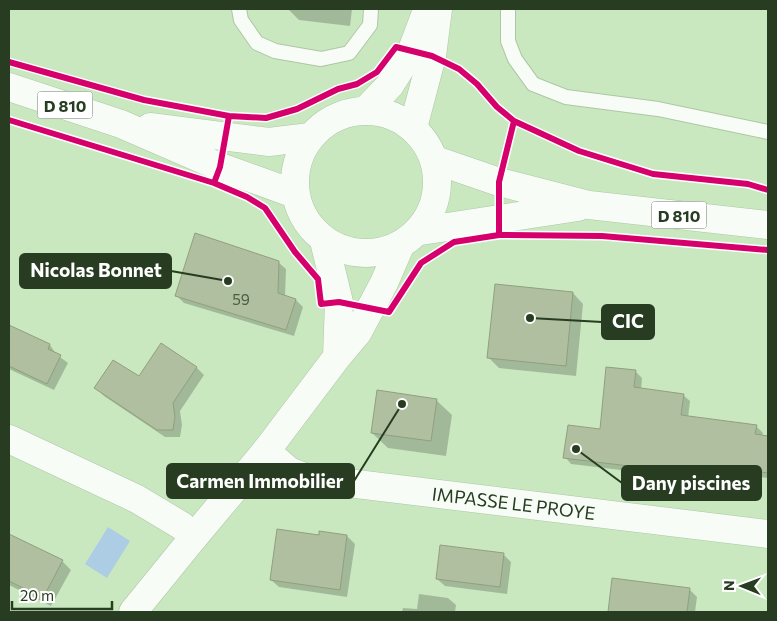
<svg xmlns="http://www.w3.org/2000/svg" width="777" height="621" font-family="Commissioner,sans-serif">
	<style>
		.water { fill: #adcde5 }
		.shadow { fill: #0003 }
		.building { fill: #afbf9f; stroke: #90a07f }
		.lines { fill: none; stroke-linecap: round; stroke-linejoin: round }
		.service-casing { stroke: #aec6a6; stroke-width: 16 }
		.minor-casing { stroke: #aec6a6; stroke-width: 29 }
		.tertiary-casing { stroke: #aec6a6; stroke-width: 29 }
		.primary-casing { stroke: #aec6a6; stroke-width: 29 }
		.service { stroke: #f7fcf6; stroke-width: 14 }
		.minor { stroke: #f7fcf6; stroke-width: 28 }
		.tertiary { stroke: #f7fcf6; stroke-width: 28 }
		.primary { stroke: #f7fcf6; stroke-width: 28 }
		.cycleway-casing { stroke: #fff; stroke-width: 9 }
		.cycleway { stroke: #d6006c; stroke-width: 6 }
		.labels { text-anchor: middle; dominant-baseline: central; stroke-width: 4; stroke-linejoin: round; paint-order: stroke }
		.number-label { font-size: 15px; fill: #495d40 }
		.shield { fill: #fff; stroke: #687663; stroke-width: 1 }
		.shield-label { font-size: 16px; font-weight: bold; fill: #273c20 }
		.street-label { font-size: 18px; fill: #273c20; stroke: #fff }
		.leader { fill: none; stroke: #273c20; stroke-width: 2 }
		.callout-dot { fill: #273c20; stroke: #fff; stroke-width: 2 }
		.callout { fill: #273c20; stroke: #273c20; stroke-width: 2 }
		.callout-label { font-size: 19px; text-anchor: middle; font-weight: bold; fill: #fff }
	</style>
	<rect width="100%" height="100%" fill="#cae8c0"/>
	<path class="water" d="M108,527l22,14 -23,37 -22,-14z"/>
	<path class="shadow" d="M288,9h64l-2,17 -51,-6z
		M278,262l8,7 -1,28 11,3 7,7 -9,29 -110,-33 -7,-7z
		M573,293l10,11 -7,72 -77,-8 -11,-11z
		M9,326l41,19 6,9 12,9 -14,27 -45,-21z
		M162,344l35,24 7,7 -24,36 2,14 -2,12h-15l-61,-41 -8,-8 43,-10z
		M635,371l7,7 -1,12 42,5 7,6 -2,17 68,8 7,7 -1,3 6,1v41l-24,-3 -3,20 -32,-4 -6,-6v-5l-132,-16 -6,-7 37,-26z
		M436,400l16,15 -6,41 -58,-8 -16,-15z
		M320,533l27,3 8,8 -8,53 -68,-10 -8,-7 49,-43z
		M9,535l53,26 9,9 -20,36 -42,-21z
		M503,554l8,8 -4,32 -62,-8 -8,-7z
		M614,579l75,10 8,8 -2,15h-86z
		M419,594l29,4 8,7 -1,7h-53l1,-4 14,1z"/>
	<path class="building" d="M195,233l84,28 -1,32 18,6 -10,31 -111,-34z
		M495,284l78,8 -7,74 -79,-8z
		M9,325l41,19 -2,5 13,6 -14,29 -38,-18z
		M161,343l36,24 -24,36 2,13 -2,14h-16l-63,-42 19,-28 26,16z
		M606,367l30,3 -2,17 50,7 -3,21 76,10 -2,9 13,2v37l-30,-4 -3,20 -34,-4 2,-10 -140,-17 5,-33 32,4z
		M377,390l60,9 -6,42 -60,-8z
		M277,529l42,6v-4l28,4 -7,55 -70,-10z
		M9,534l54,26 -20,38 -34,-17z
		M440,545l64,8 -4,34 -64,-8z
		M612,578l78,10 -3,24h-79z"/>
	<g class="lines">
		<g class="service-casing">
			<path id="service" d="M239,9l2,11 16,23 18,8 46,8 28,-6 21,-28 1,-16
				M508,9v32l7,18 18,25 33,13 92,12 110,23"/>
		</g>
		<g class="minor-casing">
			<g id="minor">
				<path d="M366,110l24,-25 22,-35 14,-37"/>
				<path d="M413,128l19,-72 6,-47"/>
				<path d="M9,439l128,60 45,27 12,11"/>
				<path id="s1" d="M266,451l23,20 18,7 461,56"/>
			</g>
		</g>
		<g class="tertiary-casing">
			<path id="tertiary" d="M324,241l15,61 -2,55
				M133,612l61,-75 72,-86 71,-94 21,-25 26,-49 16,-37"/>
		</g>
		<g class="primary-casing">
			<path id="primary" d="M9,87l112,37 99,43 75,27
				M295 182a71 71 0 1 1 142 0a71 71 0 1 1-142 0Z
				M150,127l119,15 41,-5
				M435,160l64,22 90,23 179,20
				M421,231l157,-24"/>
		</g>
		<use href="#service" class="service"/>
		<use href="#minor" class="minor"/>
		<use href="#tertiary" class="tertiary"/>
		<use href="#primary" class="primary"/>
		<g class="cycleway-casing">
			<path id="cycleway" d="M9,62l135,38 85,16 37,2 31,-9 41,-20 19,-5 20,-12 19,-25 36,9 27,13 18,15 20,23 17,14 65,30 74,23 95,10 20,6
				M9,120l205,63 33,14 18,11 30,44 23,27 3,25 18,-2 50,10 32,-49 33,-21 45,-7 103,1 166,14
				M214,183l6,-16 9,-51
				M499,235v-53l15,-61"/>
		</g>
		<use href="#cycleway" class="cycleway"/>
	</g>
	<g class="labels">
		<g class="number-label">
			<text x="241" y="299">59</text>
		</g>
		<g class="shield">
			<rect x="37.5" y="91.5" width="55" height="27" rx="4"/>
			<rect x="651.5" y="201.5" width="55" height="27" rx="4"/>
		</g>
		<g class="shield-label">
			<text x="65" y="105">D 810</text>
			<text x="679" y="215">D 810</text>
		</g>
		<g class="street-label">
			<text stroke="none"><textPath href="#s1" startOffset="258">IMPASSE LE PROYE</textPath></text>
		</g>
	</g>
	<path class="leader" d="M228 281L171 271M530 318L602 322M402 404L354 481M576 449L622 483"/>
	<g class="callout-dot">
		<circle cx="228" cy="281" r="5"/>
		<circle cx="530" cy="318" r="5"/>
		<circle cx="402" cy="404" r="5"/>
		<circle cx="576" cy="449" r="5"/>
	</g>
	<g class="callout">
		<rect x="20" y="254" width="151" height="34" rx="5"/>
		<rect x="602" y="305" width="52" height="34" rx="5"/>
		<rect x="167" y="464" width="187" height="34" rx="5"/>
		<rect x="622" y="466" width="139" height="34" rx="5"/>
	</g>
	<g class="callout-label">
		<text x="96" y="277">Nicolas Bonnet</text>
		<text x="628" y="328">CIC</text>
		<text x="260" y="488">Carmen Immobilier</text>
		<text x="691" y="490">Dany piscines</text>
	</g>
	<rect width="777" height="621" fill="none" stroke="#273c20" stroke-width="20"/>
	<g transform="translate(742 586) rotate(271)" stroke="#ffffff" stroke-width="4" paint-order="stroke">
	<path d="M0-4L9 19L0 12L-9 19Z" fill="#273c20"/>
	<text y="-8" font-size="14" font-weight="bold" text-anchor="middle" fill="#273c20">N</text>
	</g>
	<path d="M12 601v8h100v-8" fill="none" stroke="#273c20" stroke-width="2.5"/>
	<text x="20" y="601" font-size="15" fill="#273c20" stroke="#ffffff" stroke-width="4" paint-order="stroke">20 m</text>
</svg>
